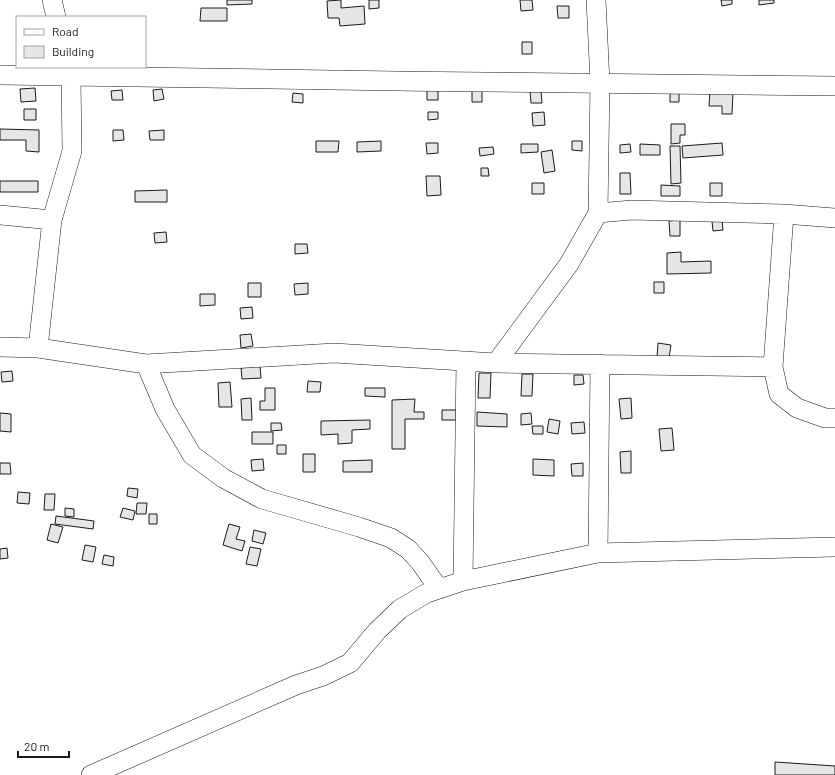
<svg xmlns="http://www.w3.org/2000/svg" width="835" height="775" font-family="Barlow,sans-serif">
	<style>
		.building { fill: #e6e6e6; stroke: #1a1a1a }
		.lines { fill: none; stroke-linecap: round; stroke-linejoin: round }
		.minor-casing { stroke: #1a1a1a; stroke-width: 20 }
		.minor { stroke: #fff; stroke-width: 19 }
	</style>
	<rect width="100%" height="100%" fill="#fff"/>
	<path class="building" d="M227,0h25v4l-25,1z
		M341,0v8l23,-2 1,18 -25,2 -1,-8h-11l-1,-17z
		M369,0h10v8l-10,1z
		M520,0h12l1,10 -12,1z
		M721,0h11v4l-10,2z
		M759,0h15v3l-15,2z
		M557,6h12v12h-11z
		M201,8h26v13h-27z
		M522,42h10v12h-10z
		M35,88l1,13 -15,1 -1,-13z
		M472,88h10v14h-10z
		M162,89l2,10 -10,2 -1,-11z
		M427,89h11v11h-11z
		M122,90l1,10h-11l-1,-9z
		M530,91h11l1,12h-11z
		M710,91l23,1 -1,22h-10v-8h-13z
		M293,93l10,1v9l-11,-1z
		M670,93h9v9h-9z
		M24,109h12v11h-12z
		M428,112h10v7l-10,1z
		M544,112l1,13 -12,1 -1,-13z
		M671,124h14v11h-5v8l-9,1z
		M0,129l39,1v22l-13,-1v-11h-26z
		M113,130h10l1,10 -11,1z
		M164,130v10h-14l-1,-9z
		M316,141h23l-1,11h-22z
		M381,141v10l-24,1v-10z
		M572,141h10v10l-10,-1z
		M426,143h12v10l-11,1z
		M722,143l1,12 -40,3 -1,-12z
		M521,144h17v8l-17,1z
		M630,144l1,8 -11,1v-8z
		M640,144l20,1v10h-20z
		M670,146h10l1,37 -10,1z
		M493,147l1,7 -14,2 -1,-8z
		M552,150l3,21 -11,2 -3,-21z
		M481,168h7l1,8h-8z
		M620,173h10l1,21h-11z
		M426,176h14l1,19 -14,1z
		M0,181h38v11h-38z
		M532,183h12v11h-12z
		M710,183h12v13h-12z
		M661,185l19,1v10h-19z
		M167,190v12h-32v-11z
		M680,220v16h-10l-1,-15z
		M722,220l1,10 -10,1 -1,-10z
		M166,232l1,10 -12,1 -1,-10z
		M295,244h12l1,9 -13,1z
		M681,252v10l30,-1v12l-44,1v-21z
		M654,282h10v11h-10z
		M248,283h13v14h-13z
		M308,283v11l-13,1 -1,-11z
		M200,294h15v11l-15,1z
		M252,307l1,11 -12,1 -1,-11z
		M251,334l2,12 -12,2 -1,-13z
		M658,343l13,2 -2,13 -12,-1z
		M260,366l1,12 -19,1 -1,-11z
		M12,371l1,10 -11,1 -1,-10z
		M479,373h12l-1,25h-12z
		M522,374h11l-1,22h-11z
		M574,375h9l1,9 -10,1z
		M308,381l13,1 -1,10h-13z
		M230,382l2,25h-13l-1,-24z
		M265,388h10v22h-15v-9h5z
		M365,388h20v9l-20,-1z
		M251,398l1,22h-10l-1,-21z
		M631,398l1,20 -11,1 -2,-20z
		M415,399l-1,13h10v7h-19v30h-13v-49z
		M442,410h14v10h-14z
		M477,412l30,2v13l-30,-1z
		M0,413l11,1v18l-11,-1z
		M531,413l1,11 -11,1v-11z
		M549,419l11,2 -2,13 -11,-2z
		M370,420v9l-18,1v13l-14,1v-10l-17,1v-14z
		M584,422l1,11 -13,1 -1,-11z
		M271,423h10l1,7 -11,1z
		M532,426h11v8h-10z
		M672,428l2,22 -13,1 -2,-22z
		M252,432h21v12h-21z
		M277,445h9v9h-9z
		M631,451v22h-10l-1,-21z
		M303,454h12v18h-12z
		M263,459l1,11 -12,1 -1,-11z
		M533,459l21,1v16l-21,-1z
		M372,460v12h-29v-11z
		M0,463h10l1,11h-11z
		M583,463v13h-11l-1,-12z
		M128,488l10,1 -1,9 -10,-2z
		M18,492l12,1 -1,11 -12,-1z
		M45,494h10l-1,16h-10z
		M137,503h10l-1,11h-10z
		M65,508l9,1v8l-9,-1z
		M123,508l12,3 -2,9 -13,-3z
		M149,514h8v10h-8z
		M56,516l38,5 -1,8 -38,-5z
		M51,524l12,3 -5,16 -11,-3z
		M229,524l11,3 -4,12 9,2 -3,10 -19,-6z
		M254,530l12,3 -3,11 -11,-3z
		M85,545l11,2 -3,15 -11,-2z
		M250,547l11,2 -4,17 -11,-2z
		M7,548l1,10 -8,1v-10z
		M104,555l10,2 -1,9 -11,-2z
		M775,762l60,4v9h-60z"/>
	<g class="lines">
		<g class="minor-casing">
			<path id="minor" d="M52,0l4,17
				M0,75c278,6 557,7 835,11
				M598,213l34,-3 152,4 51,4
				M784,214l-11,153 6,27 18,14 28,10h10
				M0,215l52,5
				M0,347l38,1 108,16 188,-11 162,10 277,4
				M38,348l14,-128 20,-69 -1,-74 -2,-10
				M496,363l73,-99 29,-51 2,-131 -4,-82
				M146,364l19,45 27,46 31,23 39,21 97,28 32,11 17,11 12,13 19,27
				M598,553l2,-189
				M463,581l3,-220
				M91,775l205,-90 27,-9 27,-13 27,-32 23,-22 27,-16 36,-12 135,-28 237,-6"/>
		</g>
		<use href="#minor" class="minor"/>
	</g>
	<rect x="16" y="16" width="130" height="52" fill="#ffffff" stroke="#a3a3a3"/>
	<rect x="24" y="29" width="20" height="6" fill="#ffffff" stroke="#a3a3a3"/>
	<text x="52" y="36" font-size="12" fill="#1a1a1a">Road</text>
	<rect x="24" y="46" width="20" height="12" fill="#e6e6e6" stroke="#a3a3a3"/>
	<text x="52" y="56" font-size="12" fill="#1a1a1a">Building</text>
	<path d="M18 751v6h51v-6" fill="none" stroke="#1a1a1a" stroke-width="2"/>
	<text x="24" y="751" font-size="12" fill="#1a1a1a" stroke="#ffffff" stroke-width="3" paint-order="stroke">20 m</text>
</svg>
